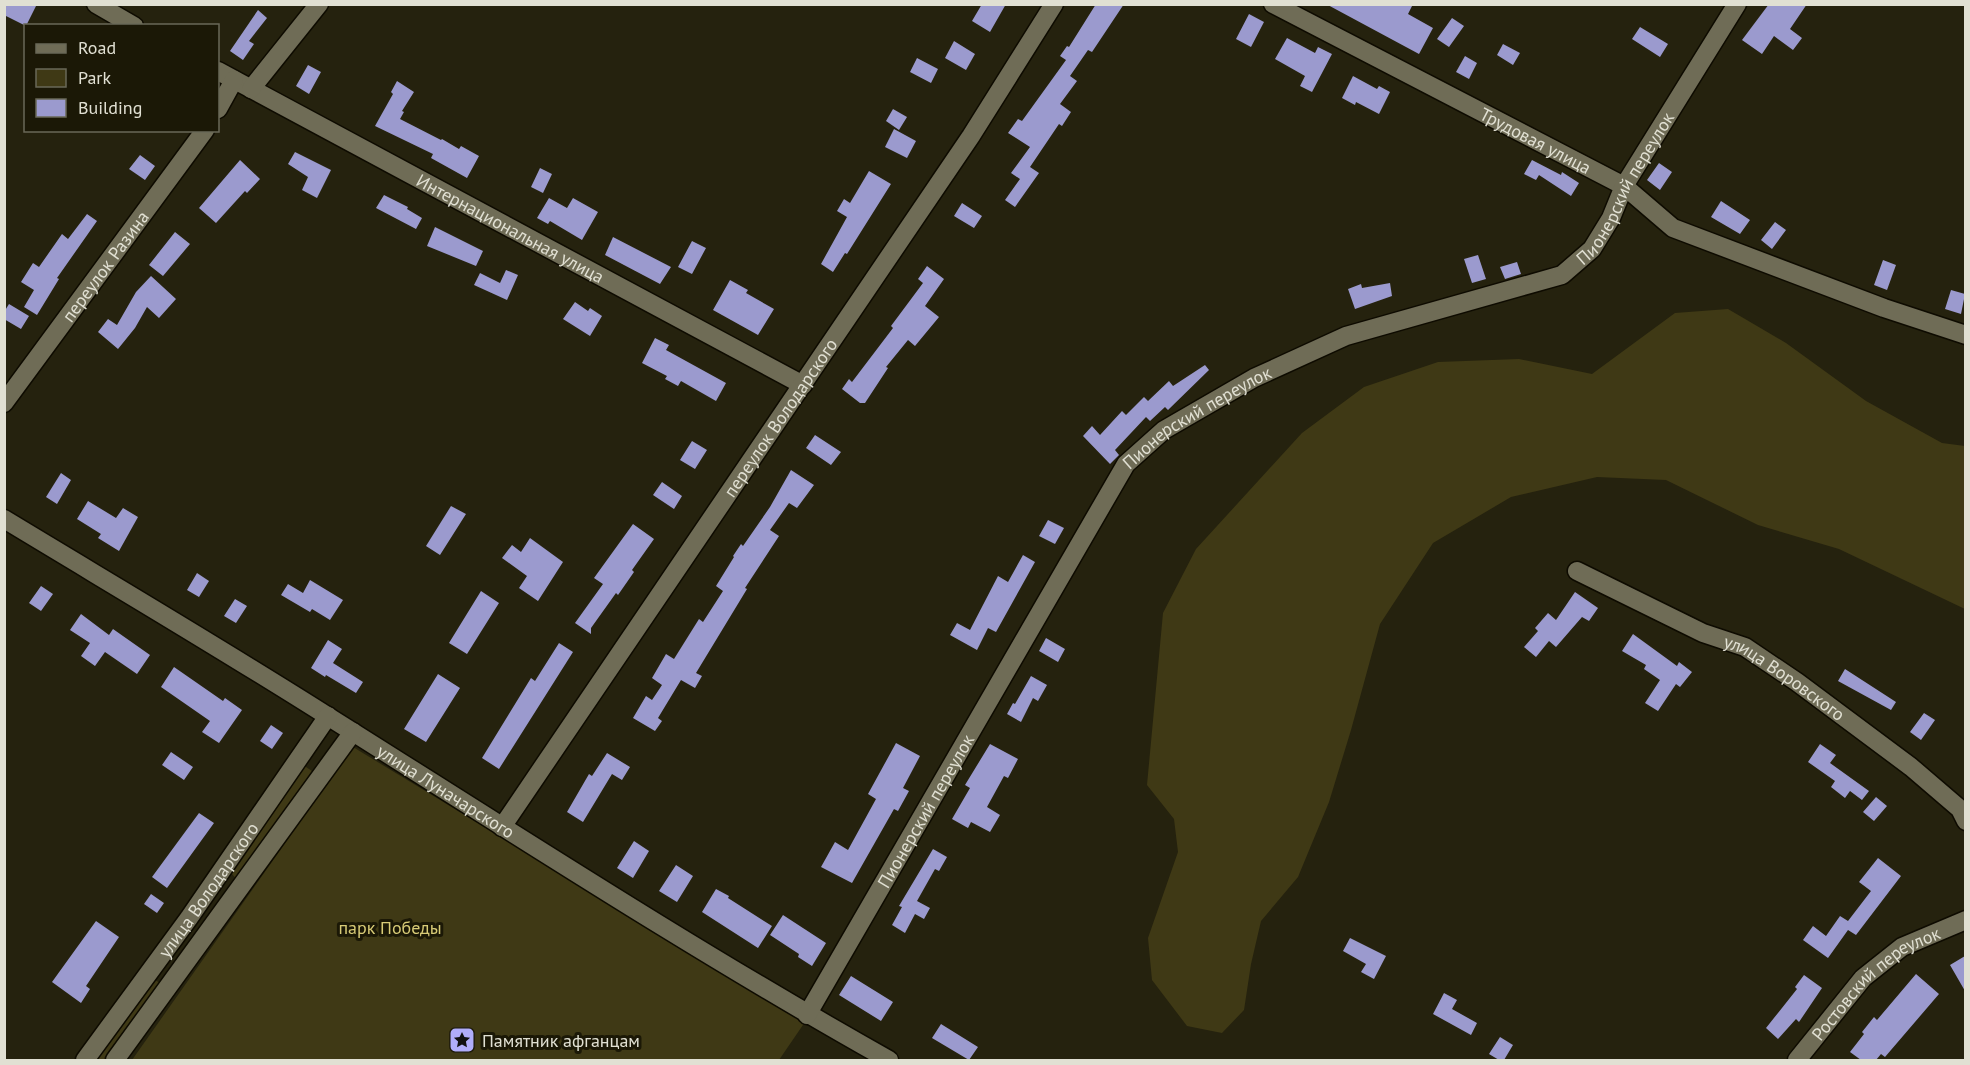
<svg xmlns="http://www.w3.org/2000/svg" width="1970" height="1065" font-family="'PT Sans',sans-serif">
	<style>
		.green { fill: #3f3915 }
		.building { fill: #9b9ace }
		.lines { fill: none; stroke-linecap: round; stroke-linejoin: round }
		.minor-casing { stroke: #0e0b00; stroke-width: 21 }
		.minor { stroke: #6f6c56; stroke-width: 18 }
		.labels { text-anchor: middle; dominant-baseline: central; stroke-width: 6; stroke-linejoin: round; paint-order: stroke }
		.street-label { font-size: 18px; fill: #e1e0d3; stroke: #1b1806 }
		.park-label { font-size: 18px; fill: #d8cb77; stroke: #1b1806 }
		.poi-label { font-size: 18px; fill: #e1e0d3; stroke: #1b1806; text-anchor: start }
	</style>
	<rect width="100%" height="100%" fill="#25220e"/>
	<path class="green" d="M1728,309l58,34 80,58 76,42 23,3v163l-126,-60 -81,-24 -92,-45 -69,-3 -86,20 -78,46 -53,81 -29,106 -22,72 -31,75 -37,44 -10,43 -7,46 -22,23 -35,-7 -35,-46 -4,-42 30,-86 -4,-33 -27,-34 16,-172 33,-64 106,-116 62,-46 74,-25 81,-3 73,15 83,-61z
		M353,747l452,275 -26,38h-647z
		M303,765l9,6 -76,108 -7,-9z
		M153,979l9,5 -54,76h-12z"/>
	<path class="building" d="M4,4h33l-11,22 -22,-11z
		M982,4h24l-16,28 -18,-11z
		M1096,4h28l-32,48 -4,-2 -18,26 7,5 -17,23 11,8 -9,14 -3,-2 -29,43 9,6 -24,34 -10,-7 15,-21 -9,-6 19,-26 -22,-14 10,-14 4,2 44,-61 -6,-4 7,-10 2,1z
		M1326,4h87l-5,10 25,14 -14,26z
		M1769,4h38l-17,25 12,9 -9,12 -19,-14 -12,18 -20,-14z
		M258,10l9,8 -18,23 5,3 -11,16 -13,-9z
		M1249,14l15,8 -13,25 -15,-8z
		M1452,18l12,8 -15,21 -12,-8z
		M1640,27l28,17 -8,13 -28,-18z
		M1287,38l28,15 3,-6 14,7 -20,38 -12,-6 5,-10 -30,-17z
		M954,41l21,13 -9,16 -21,-12z
		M1503,44l17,9 -7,12 -16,-10z
		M1465,56l12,7 -8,16 -13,-7z
		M917,58l21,11 -7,14 -21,-11z
		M308,65l13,7 -12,22 -13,-8z
		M1353,76l24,13 2,-3 11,6 -11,22 -23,-12 -1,3 -13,-7z
		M397,81l17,11 -12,19 2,1 -4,7 41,21 1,-1 17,10 2,-3 18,10 -12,22 -36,-20 2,-4 -58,-28 18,-32 -2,-2z
		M893,109l14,8 -8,13 -13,-9z
		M894,129l22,12 -9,17 -22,-11z
		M295,152l36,18 -14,28 -15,-8 6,-13 -20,-13z
		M140,155l15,11 -10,14 -16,-11z
		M240,160l20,19 -13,14 -2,-2 -29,32 -17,-15z
		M1532,160l29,15 1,-3 17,11 -8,13 -32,-21 -3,5 -12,-6z
		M1659,163l13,9 -12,18 -13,-10z
		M540,168l12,6 -9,19 -12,-6z
		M869,171l22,13 -44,70 -2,-1 -12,19 -12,-8 26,-47 -10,-6 7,-12 6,4z
		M384,195l24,12 -1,2 15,9 -6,11 -40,-21z
		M549,198l18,10 6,-10 25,14 -16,28 -32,-19 -2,3 -11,-6z
		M1721,201l29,19 -10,14 -29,-17z
		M962,203l20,13 -8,12 -20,-12z
		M87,214l10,7 -40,57 2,1 -22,36 -13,-8 10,-17 -13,-8 12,-19 6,4 23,-33 6,5z
		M1775,222l11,8 -14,19 -11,-9z
		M435,227l48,24 -7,15 -49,-20z
		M175,232l15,12 -27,32 -14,-11z
		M613,237l58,30 -11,17 -55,-29z
		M692,241l14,7 -14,26 -14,-7z
		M1478,255l8,24 -14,4 -8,-24z
		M1883,260l13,5 -9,25 -13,-5z
		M1517,262l4,12 -16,5 -5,-12z
		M927,266l17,13 -19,27 14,11 -24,29 -7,-6 -22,27 2,1 -23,35h-5l-18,-14 7,-10 3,3 41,-54 -2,-2 32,-43 -5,-4z
		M506,270l12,5 -11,25 -33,-15 6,-12 20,10z
		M151,276l25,23 -17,19 -12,-11 -12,21 -17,21 -20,-17 10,-13 9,6 19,-33z
		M730,280l18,10 -2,3 28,16 -16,26 -45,-25z
		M1390,283l2,13 -37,13 -7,-20 13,-5 1,4z
		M1951,290l14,4 -4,20 -16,-5z
		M575,302l13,9 2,-3 12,8 -12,20 -27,-17z
		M9,304l20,12 -8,13 -17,-10v-7z
		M655,338l14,7 -3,5 60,33 -10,18 -35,-20 -3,5 -13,-7 2,-3 -25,-13z
		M1205,365l4,5 -41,40 -3,-3 -15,14 -4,-4 -31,33 4,5 -9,9 -27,-28 9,-10 8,9 22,-24 4,4 18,-18 4,4 21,-20 4,5z
		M815,435l26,17 -10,13 -25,-17z
		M692,441l15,9 -12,19 -15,-9z
		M791,470l23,15 -17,23 -8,-5 -19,27 9,6 -34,52 2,1 -51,84 6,3 -7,12 -14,-8 -23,38 4,3 -7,10 -22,-13 13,-22 6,4 10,-15 -10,-7 14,-24 8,5 25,-40 4,3 20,-31 -7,-5 18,-29 -1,-1 8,-12 2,2 27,-39z
		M61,473l10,7 -14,24 -11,-7z
		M662,482l20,14 -8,13 -21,-14z
		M88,501l28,17 7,-10 15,9 -19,34 -21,-13 3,-4 -24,-15z
		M451,506l15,8 -26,41 -14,-9z
		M1048,520l16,8 -9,16 -16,-8z
		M633,524l21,15 -22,31 2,2 -16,23 -2,-2 -25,35v6l-16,-11 28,-39 -9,-6z
		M530,538l33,24 -25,39 -19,-13 8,-12 -25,-18 10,-13 9,7z
		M1023,555l12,7 -39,70 -8,-4 -11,22 -27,-15 7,-12 13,7 28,-54 10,6z
		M197,573l12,8 -10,16 -12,-7z
		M310,580l33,20 -13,20 -18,-11 -2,3 -29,-17 7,-11 15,9z
		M41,586l12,8 -12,17 -12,-8z
		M481,591l18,12 -32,51 -18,-11z
		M1575,592l23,16 -9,13 -7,-4 -26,30 -7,-6 -13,16 -12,-10 14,-16 -3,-3 13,-15 8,7z
		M235,599l12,7 -11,17 -12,-7z
		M81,614l28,21 4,-6 37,26 -13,19 -32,-22 -10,14 -14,-10 9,-13 -20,-13z
		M1633,634l44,32 2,-4 13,10 -12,15 -4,-3 -18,27 -13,-8 15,-23 -16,-11 2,-4 -24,-14z
		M1046,638l19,11 -7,13 -19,-11z
		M328,640l14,9 -9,14 30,19 -7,11 -30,-18 -1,2 -14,-9z
		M559,643l14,9 -74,117 -17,-11 49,-80 4,3z
		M174,667l49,34 2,-3 17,12 -23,33 -17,-11 8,-11 -49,-34z
		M1845,669l51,33 -5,8 -53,-29z
		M438,674l22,14 -34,54 -22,-13z
		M1031,676l16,9 -9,16 -5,-3 -12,24 -14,-8 6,-11 2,1z
		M1924,713l11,7 -14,20 -11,-8z
		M271,725l12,8 -11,16 -12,-8z
		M896,743l24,13 -17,32 6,3 -11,20 -4,-2 -42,74 -31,-16 14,-25 13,8 28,-51 -8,-5z
		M990,744l28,15 -10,19 -4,-2 -17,31 13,8 -10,17 -19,-10 -3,6 -16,-9 18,-31 -5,-3z
		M1820,744l16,11 -6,8 39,28 -7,9 -12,-9 -5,7 -14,-11 4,-6 -27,-19z
		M171,752l22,15 -9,13 -22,-15z
		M607,753l23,14 -8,13 -10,-6 -29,48 -16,-10 22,-38 3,2z
		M1876,797l11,9 -13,15 -11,-9z
		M199,813l15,10 -47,65 -15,-11z
		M634,841l15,10 -16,27 -16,-10z
		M933,849l14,8 -8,14 -4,-2 -18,32 13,7 -6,11 -9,-5 -10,19 -13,-8 10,-18 -3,-1z
		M1878,858l23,18 -45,59 -8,-5 -20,28 -25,-18 10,-14 13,10 14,-20 8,5 23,-30 -12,-9z
		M676,865l17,11 -16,26 -18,-11z
		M716,889l13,7 -1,2 44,28 -14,22 -56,-36z
		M151,894l13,9 -7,10 -13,-9z
		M783,915l43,28 -14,23 -14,-9 1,-3 -29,-19z
		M96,921l23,16 -33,49 4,3 -9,14 -29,-21z
		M1350,938l36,18 -12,23 -13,-7 5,-8 -23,-13z
		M1965,956v35l-15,-26z
		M1916,974l23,20 -54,63 -4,-3 -5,6h-15l-11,-8 14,-18 -2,-2 12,-15 3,3z
		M1804,975l18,13 -23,34 -3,-3 -18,20 -12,-11 31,-39 -2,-2z
		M851,976l42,26 -12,19 -42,-26z
		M1444,993l13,7 -5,9 25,14 -6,12 -38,-21z
		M941,1024l37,23 -9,13 -37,-22z
		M1500,1037l13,8 -9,15h-5l-10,-6z"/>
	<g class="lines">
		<g class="minor-casing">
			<g id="minor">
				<path d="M96,4l38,22"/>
				<path id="s1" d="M1273,4l351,182 49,42 211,80 82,27"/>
				<path id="s2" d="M218,71l585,314"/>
				<path d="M251,89l68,-85"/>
				<path d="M218,109l16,-29"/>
				<path id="s3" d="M4,403l201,-273"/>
				<path id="s4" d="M4,519c109,66 218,130 325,198 186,117 369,236 560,343"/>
				<path id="s5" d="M1577,571l126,62 42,14 52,35 114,85 49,42 6,12"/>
				<path id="s6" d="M502,827l469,-691 83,-132"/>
				<path id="s7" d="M807,1015l319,-551 38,-34 90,-52 92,-42 216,-61 30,-26 19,-31 13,-32 113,-182"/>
				<path id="s8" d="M85,1060l104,-142 139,-202"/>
				<path d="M115,1060l238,-328"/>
				<path id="s9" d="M1797,1060l66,-82 39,-31 64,-27"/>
			</g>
		</g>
		<use href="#minor" class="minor"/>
	</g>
	<defs>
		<g id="sight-square" transform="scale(1.35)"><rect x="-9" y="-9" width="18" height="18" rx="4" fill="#b0adfa" stroke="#1b1806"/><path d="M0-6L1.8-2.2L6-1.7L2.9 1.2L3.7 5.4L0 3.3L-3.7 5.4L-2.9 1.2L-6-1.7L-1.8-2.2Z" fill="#111"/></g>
	</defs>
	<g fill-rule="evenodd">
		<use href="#sight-square" x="462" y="1040"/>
	</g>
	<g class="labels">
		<g class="street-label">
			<text stroke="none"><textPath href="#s1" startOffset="296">Трудовая улица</textPath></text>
			<text stroke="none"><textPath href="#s7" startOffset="1226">Пионерский переулок</textPath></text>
			<text stroke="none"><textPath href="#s2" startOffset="332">Интернациональная улица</textPath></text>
			<text stroke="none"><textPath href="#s3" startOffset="170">переулок Разина</textPath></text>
			<text stroke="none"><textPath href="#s6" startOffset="495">переулок Володарского</textPath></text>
			<text stroke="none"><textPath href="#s7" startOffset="722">Пионерский переулок</textPath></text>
			<text stroke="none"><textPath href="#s5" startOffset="234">улица Воровского</textPath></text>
			<text stroke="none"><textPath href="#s4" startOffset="519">улица Луначарского</textPath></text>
			<text stroke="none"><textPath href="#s7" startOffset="236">Пионерский переулок</textPath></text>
			<text stroke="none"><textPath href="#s8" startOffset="210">улица Володарского</textPath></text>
			<text stroke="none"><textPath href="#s9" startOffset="112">Ростовский переулок</textPath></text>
		</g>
		<g class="park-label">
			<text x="390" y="927">парк Победы</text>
		</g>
		<g class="poi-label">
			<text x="482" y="1040">Памятник афганцам</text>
		</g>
	</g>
	<rect width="1970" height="1065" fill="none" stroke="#e1e0d3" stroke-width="12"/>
	<rect x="24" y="24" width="195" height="108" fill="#1b1806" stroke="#6a6858" stroke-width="1.5"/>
	<rect x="36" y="44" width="30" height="9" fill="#6f6c56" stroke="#6a6858" stroke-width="1.5"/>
	<text x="78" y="54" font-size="18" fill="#e1e0d3">Road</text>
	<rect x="36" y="69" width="30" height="18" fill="#3f3915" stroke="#6a6858" stroke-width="1.5"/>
	<text x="78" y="84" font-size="18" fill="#e1e0d3">Park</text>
	<rect x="36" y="99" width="30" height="18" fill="#9b9ace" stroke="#6a6858" stroke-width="1.5"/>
	<text x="78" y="114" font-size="18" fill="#e1e0d3">Building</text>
</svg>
